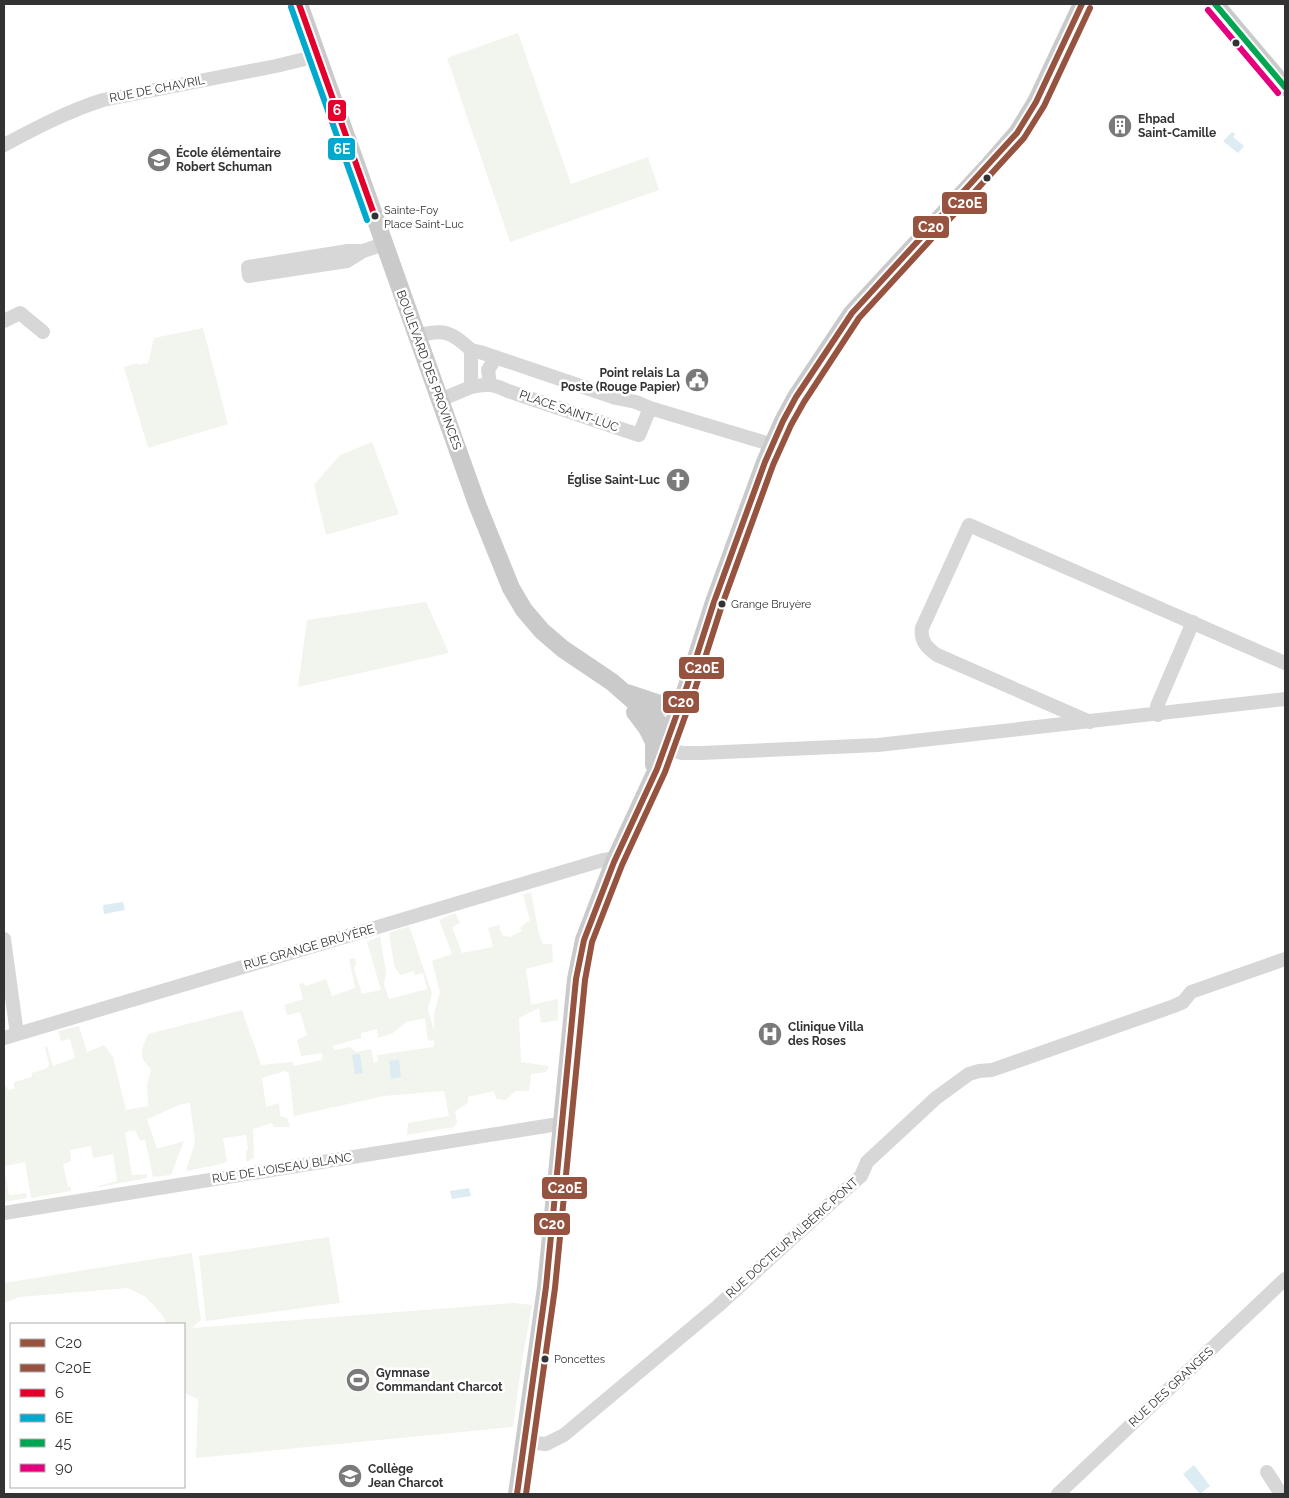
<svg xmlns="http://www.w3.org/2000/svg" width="1289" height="1498" font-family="Raleway,sans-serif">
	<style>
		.green { fill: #f1f5ed; fill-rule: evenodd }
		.water { fill: #ddebf3 }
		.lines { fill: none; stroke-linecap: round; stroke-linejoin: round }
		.minor { stroke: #d7d7d7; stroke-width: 14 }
		.major { stroke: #cacaca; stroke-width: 18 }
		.bus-1-casing { stroke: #fff; stroke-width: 10 }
		.bus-2-casing { stroke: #fff; stroke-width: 10 }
		.bus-3-casing { stroke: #fff; stroke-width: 10 }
		.bus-4-casing { stroke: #fff; stroke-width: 10 }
		.bus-5-casing { stroke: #fff; stroke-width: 10 }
		.bus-6-casing { stroke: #fff; stroke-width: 10 }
		.bus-1 { stroke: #965340; stroke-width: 6 }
		.bus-2 { stroke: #965340; stroke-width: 6 }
		.bus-3 { stroke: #e4002b; stroke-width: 6 }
		.bus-4 { stroke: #00a9ce; stroke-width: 6 }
		.bus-5 { stroke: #00a651; stroke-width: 6 }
		.bus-6 { stroke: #e5007d; stroke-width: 6 }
		.bus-dot { fill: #333; stroke: #fff; stroke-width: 2 }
		.labels { text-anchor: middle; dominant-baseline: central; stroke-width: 5; stroke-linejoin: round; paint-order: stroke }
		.bus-label { font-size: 11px; fill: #333; stroke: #fff; text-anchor: start }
		.street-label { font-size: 12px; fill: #333; stroke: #fff }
		.poi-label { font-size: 12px; font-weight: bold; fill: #333; stroke: #fff; text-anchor: start }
		.line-badge { stroke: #fff; stroke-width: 2 }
		.badge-label { font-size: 14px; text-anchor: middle; font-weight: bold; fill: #fff }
	</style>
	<rect width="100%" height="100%" fill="#fff"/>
	<path class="green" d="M518,33l53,151 77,-27 11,33 -149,52 -63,-184z
		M203,328l25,96 -80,24 -24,-81 13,-4 1,2 10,-2 6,-25z
		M372,442l27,72 -73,21 -12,-50 26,-30z
		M426,602l23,51 -151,34 9,-67z
		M531,892l8,42 4,10h9l1,18 -27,7 5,36 27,-6v21l-17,3 -2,-15 -20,10 2,44 28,4 -3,6 -15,2 -2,17h-13l-11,9 -9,-1 -2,-8 -26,6v6l-13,8 2,11 -3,5 -47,8 1,-12 41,-7 -5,-25 -60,5 -90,20 -5,-43 -4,-2 -23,7 4,29 13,-4 1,13 7,2 3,9h-16l-2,-4 -19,6 1,29 -8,4v-10l2,-3 -2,-14 -23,3 4,23 -6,3 -35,7 9,-29 -5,-39 -8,1 -35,15 10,30 27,-8 -13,34 -18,2 -8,-38 -5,2 -5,-11 -10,2 7,43 15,-1v4l-48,9 -1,-1 19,-5 -4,-27 -20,4 -2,-12 -21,4 1,11 -8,3 5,23 3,-1v5l-40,7 -6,-36 -21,4 5,29 17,-2 1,5 -23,4v-115l2,-1 2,4 6,-1v-7l18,-5v-4l15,-5 2,-4 -4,-17 2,-1 6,20 22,-8 -5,-19 -9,2 -3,-10 21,-5 8,26 17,-7 9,12 13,53 22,-4 -1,-20 4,-17c-14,-15 -10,-17 -3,-35l94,-24 19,55 31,-3 2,4 28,-6v-7l-21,3 -4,-16 10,-5 -7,-23 -13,3 -3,-10 19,-6 -4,-15 4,-1 3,3 20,-7 6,17 23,-8 -6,-29 6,-1 1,6 -2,5 8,25 19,-4 -14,-48 13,-6 6,36 -2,12 5,15 38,-10 -4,-16 -8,2 -1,-4 -14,4 -6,-10 -5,-32 20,-7 23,67 -4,16 6,22v-18l6,-21 -8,-31 20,-7 -13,-34 16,-7 5,10 -8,4 10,26 31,-6 -5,-19 11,-3 3,10 8,2 12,-6 -2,-3 10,-8 -7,-25zM425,1018l3,23 6,-1v7l-57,8 1,7 -4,1 -3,-14 -15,3 -6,-5 -15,3 -3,-4 29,-8v-5l16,-4 1,9 15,-5 13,-11z
		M329,1237l11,66 -134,18 -7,-65z
		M192,1253l9,67 -9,8 321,-25 19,2 -10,56 -9,66 -317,31 2,-59 -14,-6v-69h-18l-3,-8 -17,-19 -18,-9 -108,9 -16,6v-20z"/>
	<path class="water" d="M1232,132l3,2 -2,3 11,9 -6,7 -15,-12z
		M123,902l2,8 -21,4 -1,-9z
		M360,1054l3,19 -8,1 -3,-19z
		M399,1059l2,18 -10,2 -2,-18z
		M469,1188l2,8 -19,3 -2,-8z
		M1194,1465l16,21 -10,8 -17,-20z"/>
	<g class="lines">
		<path class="minor" d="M4,145c32,-17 64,-34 99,-45l173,-34 41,-10
			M363,251h-15l-100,16 1,9 98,-15 16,-10 21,-7
			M4,321l16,-8 23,19
			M417,336c26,-8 35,-4 54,14v37l-31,13
			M471,350l9,2 136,46 20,4 14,6 -11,27 -131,-44c-16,-8 -20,-7 -37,-4
			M490,384l-2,-14 8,-13
			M650,408l123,37
			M1158,715l-1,-9 36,-84
			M1090,722l-153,-67c-10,-7 -17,-14 -15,-27l47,-103 316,138
			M664,748l18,5h19l177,-8 407,-46
			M4,939l13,95
			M4,1038l599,-178 5,-1 6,3
			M4,1213l548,-88h9
			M525,1442l21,2 18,-9 154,-129 136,-124 7,-6 6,-14 69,-64 33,-24 10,-3 13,-1 182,-64 9,-4 8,-10 94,-33
			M1267,1472l14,22
			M1058,1494l227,-215"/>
		<path class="major" d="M299,4l178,500 34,84 13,22 18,21 21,18 49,33 49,43 11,2
			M1215,4l70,83
			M627,693l51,17
			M635,712l12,16 7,14v23
			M517,1494l29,-207 30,-308 8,-39 30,-78 43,-93 30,-83 27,-84 51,-140 18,-41 13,-24 56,-84 138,-149 27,-31 19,-31 46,-98"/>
		<g class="bus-1-casing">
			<path id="bus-1" d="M517,1494l29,-207 30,-308 8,-39 30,-78 43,-93 30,-83 27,-84 51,-140 18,-41 13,-24 56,-84 165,-180 19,-31 46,-98"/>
		</g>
		<g class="bus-2-casing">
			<path id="bus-2" d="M526,1494l29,-206 30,-308 7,-38 30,-77 43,-93 30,-83 27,-84 51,-140 18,-40 13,-23 55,-84 165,-180 20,-32 46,-98"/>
		</g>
		<g class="bus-3-casing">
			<path id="bus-3" d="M299,4l76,213"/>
		</g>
		<g class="bus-4-casing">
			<path id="bus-4" d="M291,7l76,213"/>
		</g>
		<g class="bus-5-casing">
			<path id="bus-5" d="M1215,4l70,83"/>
		</g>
		<g class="bus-6-casing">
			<path id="bus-6" d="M1208,10l70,83"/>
		</g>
		<use href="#bus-1" class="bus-1"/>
		<use href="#bus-2" class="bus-2"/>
		<use href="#bus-3" class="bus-3"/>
		<use href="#bus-4" class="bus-4"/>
		<use href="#bus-5" class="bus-5"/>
		<use href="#bus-6" class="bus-6"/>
	</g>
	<defs>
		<g id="building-disc" transform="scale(1.25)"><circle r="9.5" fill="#7a7a7a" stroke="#fff"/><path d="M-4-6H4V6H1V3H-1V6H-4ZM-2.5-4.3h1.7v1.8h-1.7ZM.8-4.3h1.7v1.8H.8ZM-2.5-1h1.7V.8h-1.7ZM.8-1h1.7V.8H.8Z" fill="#fff"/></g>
		<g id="school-disc" transform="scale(1.25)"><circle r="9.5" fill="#7a7a7a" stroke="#fff"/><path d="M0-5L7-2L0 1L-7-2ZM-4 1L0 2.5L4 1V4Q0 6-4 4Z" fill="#fff"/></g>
		<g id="civic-disc" transform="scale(1.25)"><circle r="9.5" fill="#7a7a7a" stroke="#fff"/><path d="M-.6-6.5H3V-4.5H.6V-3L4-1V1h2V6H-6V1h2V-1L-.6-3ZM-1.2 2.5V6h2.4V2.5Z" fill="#fff"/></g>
		<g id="church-disc" transform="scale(1.25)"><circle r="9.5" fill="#7a7a7a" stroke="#fff"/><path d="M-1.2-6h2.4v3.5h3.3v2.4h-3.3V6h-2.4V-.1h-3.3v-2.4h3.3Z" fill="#fff"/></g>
		<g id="hospital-disc" transform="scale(1.25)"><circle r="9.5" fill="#7a7a7a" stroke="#fff"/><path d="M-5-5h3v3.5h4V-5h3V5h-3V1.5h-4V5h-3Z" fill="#fff"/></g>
		<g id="stadium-disc" transform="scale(1.25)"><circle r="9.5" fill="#7a7a7a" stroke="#fff"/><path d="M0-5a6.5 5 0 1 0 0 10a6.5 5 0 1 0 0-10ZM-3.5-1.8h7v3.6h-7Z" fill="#fff"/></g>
	</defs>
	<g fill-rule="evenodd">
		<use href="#building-disc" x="1120" y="126"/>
		<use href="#school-disc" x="159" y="160"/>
		<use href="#civic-disc" x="697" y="380"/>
		<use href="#church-disc" x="678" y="480"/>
		<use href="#hospital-disc" x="770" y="1034"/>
		<use href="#stadium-disc" x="358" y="1380"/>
		<use href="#school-disc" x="350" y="1476"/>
	</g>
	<g class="bus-dot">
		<circle cx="1236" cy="43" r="4.5"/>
		<circle cx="987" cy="178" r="4.5"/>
		<circle cx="375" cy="216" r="4.5"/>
		<circle cx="722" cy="604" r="4.5"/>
		<circle cx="545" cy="1359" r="4.5"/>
	</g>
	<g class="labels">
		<g class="bus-label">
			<text x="384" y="210">Sainte-Foy<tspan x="384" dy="14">Place Saint-Luc</tspan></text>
			<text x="731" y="604">Grange Bruyère</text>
			<text x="554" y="1359">Poncettes</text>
		</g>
		<g class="street-label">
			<text transform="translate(157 89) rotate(-11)">RUE DE CHAVRIL</text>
			<text transform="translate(429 370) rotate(70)">BOULEVARD DES PROVINCES</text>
			<text transform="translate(569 411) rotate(19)">PLACE SAINT-LUC</text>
			<text transform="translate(309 947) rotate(-16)">RUE GRANGE BRUYÈRE</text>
			<text transform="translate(282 1168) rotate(-9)">RUE DE L'OISEAU BLANC</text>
			<text transform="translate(792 1238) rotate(-42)">RUE DOCTEUR ALBÉRIC PONT</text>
			<text transform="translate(1171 1387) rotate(-43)">RUE DES GRANGES</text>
		</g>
		<g class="poi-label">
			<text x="1138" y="119">Ehpad<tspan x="1138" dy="14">Saint-Camille</tspan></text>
			<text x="176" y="153">École élémentaire<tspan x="176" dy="14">Robert Schuman</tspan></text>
			<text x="680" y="373" text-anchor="end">Point relais La<tspan x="680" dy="14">Poste (Rouge Papier)</tspan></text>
			<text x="660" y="480" text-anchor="end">Église Saint-Luc</text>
			<text x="788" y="1027">Clinique Villa<tspan x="788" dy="14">des Roses</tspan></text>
			<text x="376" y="1373">Gymnase<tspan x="376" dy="14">Commandant Charcot</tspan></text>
			<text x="368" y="1469">Collège<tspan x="368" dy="14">Jean Charcot</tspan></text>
		</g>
	</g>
	<g class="line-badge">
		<rect x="327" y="99" width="20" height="23" rx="5" fill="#e4002b"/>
		<rect x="327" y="137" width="29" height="24" rx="5" fill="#00a9ce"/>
		<rect x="941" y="191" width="47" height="24" rx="5" fill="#965340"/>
		<rect x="912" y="215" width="38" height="24" rx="5" fill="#965340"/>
		<rect x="678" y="656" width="47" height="24" rx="5" fill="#965340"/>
		<rect x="662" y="690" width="38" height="24" rx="5" fill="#965340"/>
		<rect x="541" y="1176" width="47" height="24" rx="5" fill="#965340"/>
		<rect x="533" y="1212" width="38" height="24" rx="5" fill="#965340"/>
	</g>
	<g class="badge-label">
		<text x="337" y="115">6</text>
		<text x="342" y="154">6E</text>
		<text x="965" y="208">C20E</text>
		<text x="931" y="232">C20</text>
		<text x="702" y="673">C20E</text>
		<text x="681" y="707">C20</text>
		<text x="565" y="1193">C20E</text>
		<text x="552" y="1229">C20</text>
	</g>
	<rect width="1289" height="1498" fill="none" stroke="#333333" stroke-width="10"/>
	<rect x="10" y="1323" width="175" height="165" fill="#ffffff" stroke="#adadad"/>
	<rect x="20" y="1339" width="25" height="8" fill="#965340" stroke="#adadad"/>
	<text x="55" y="1348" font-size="15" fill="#333333">C20</text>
	<rect x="20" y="1364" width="25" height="8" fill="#965340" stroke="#adadad"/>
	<text x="55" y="1373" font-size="15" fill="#333333">C20E</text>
	<rect x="20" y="1389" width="25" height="8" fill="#e4002b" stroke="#adadad"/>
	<text x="55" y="1398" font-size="15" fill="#333333">6</text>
	<rect x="20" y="1414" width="25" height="8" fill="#00a9ce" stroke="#adadad"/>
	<text x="55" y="1423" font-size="15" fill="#333333">6E</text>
	<rect x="20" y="1439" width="25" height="8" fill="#00a651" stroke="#adadad"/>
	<text x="55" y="1448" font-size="15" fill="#333333">45</text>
	<rect x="20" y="1464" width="25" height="8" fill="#e5007d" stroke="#adadad"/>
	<text x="55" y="1473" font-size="15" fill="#333333">90</text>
</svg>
